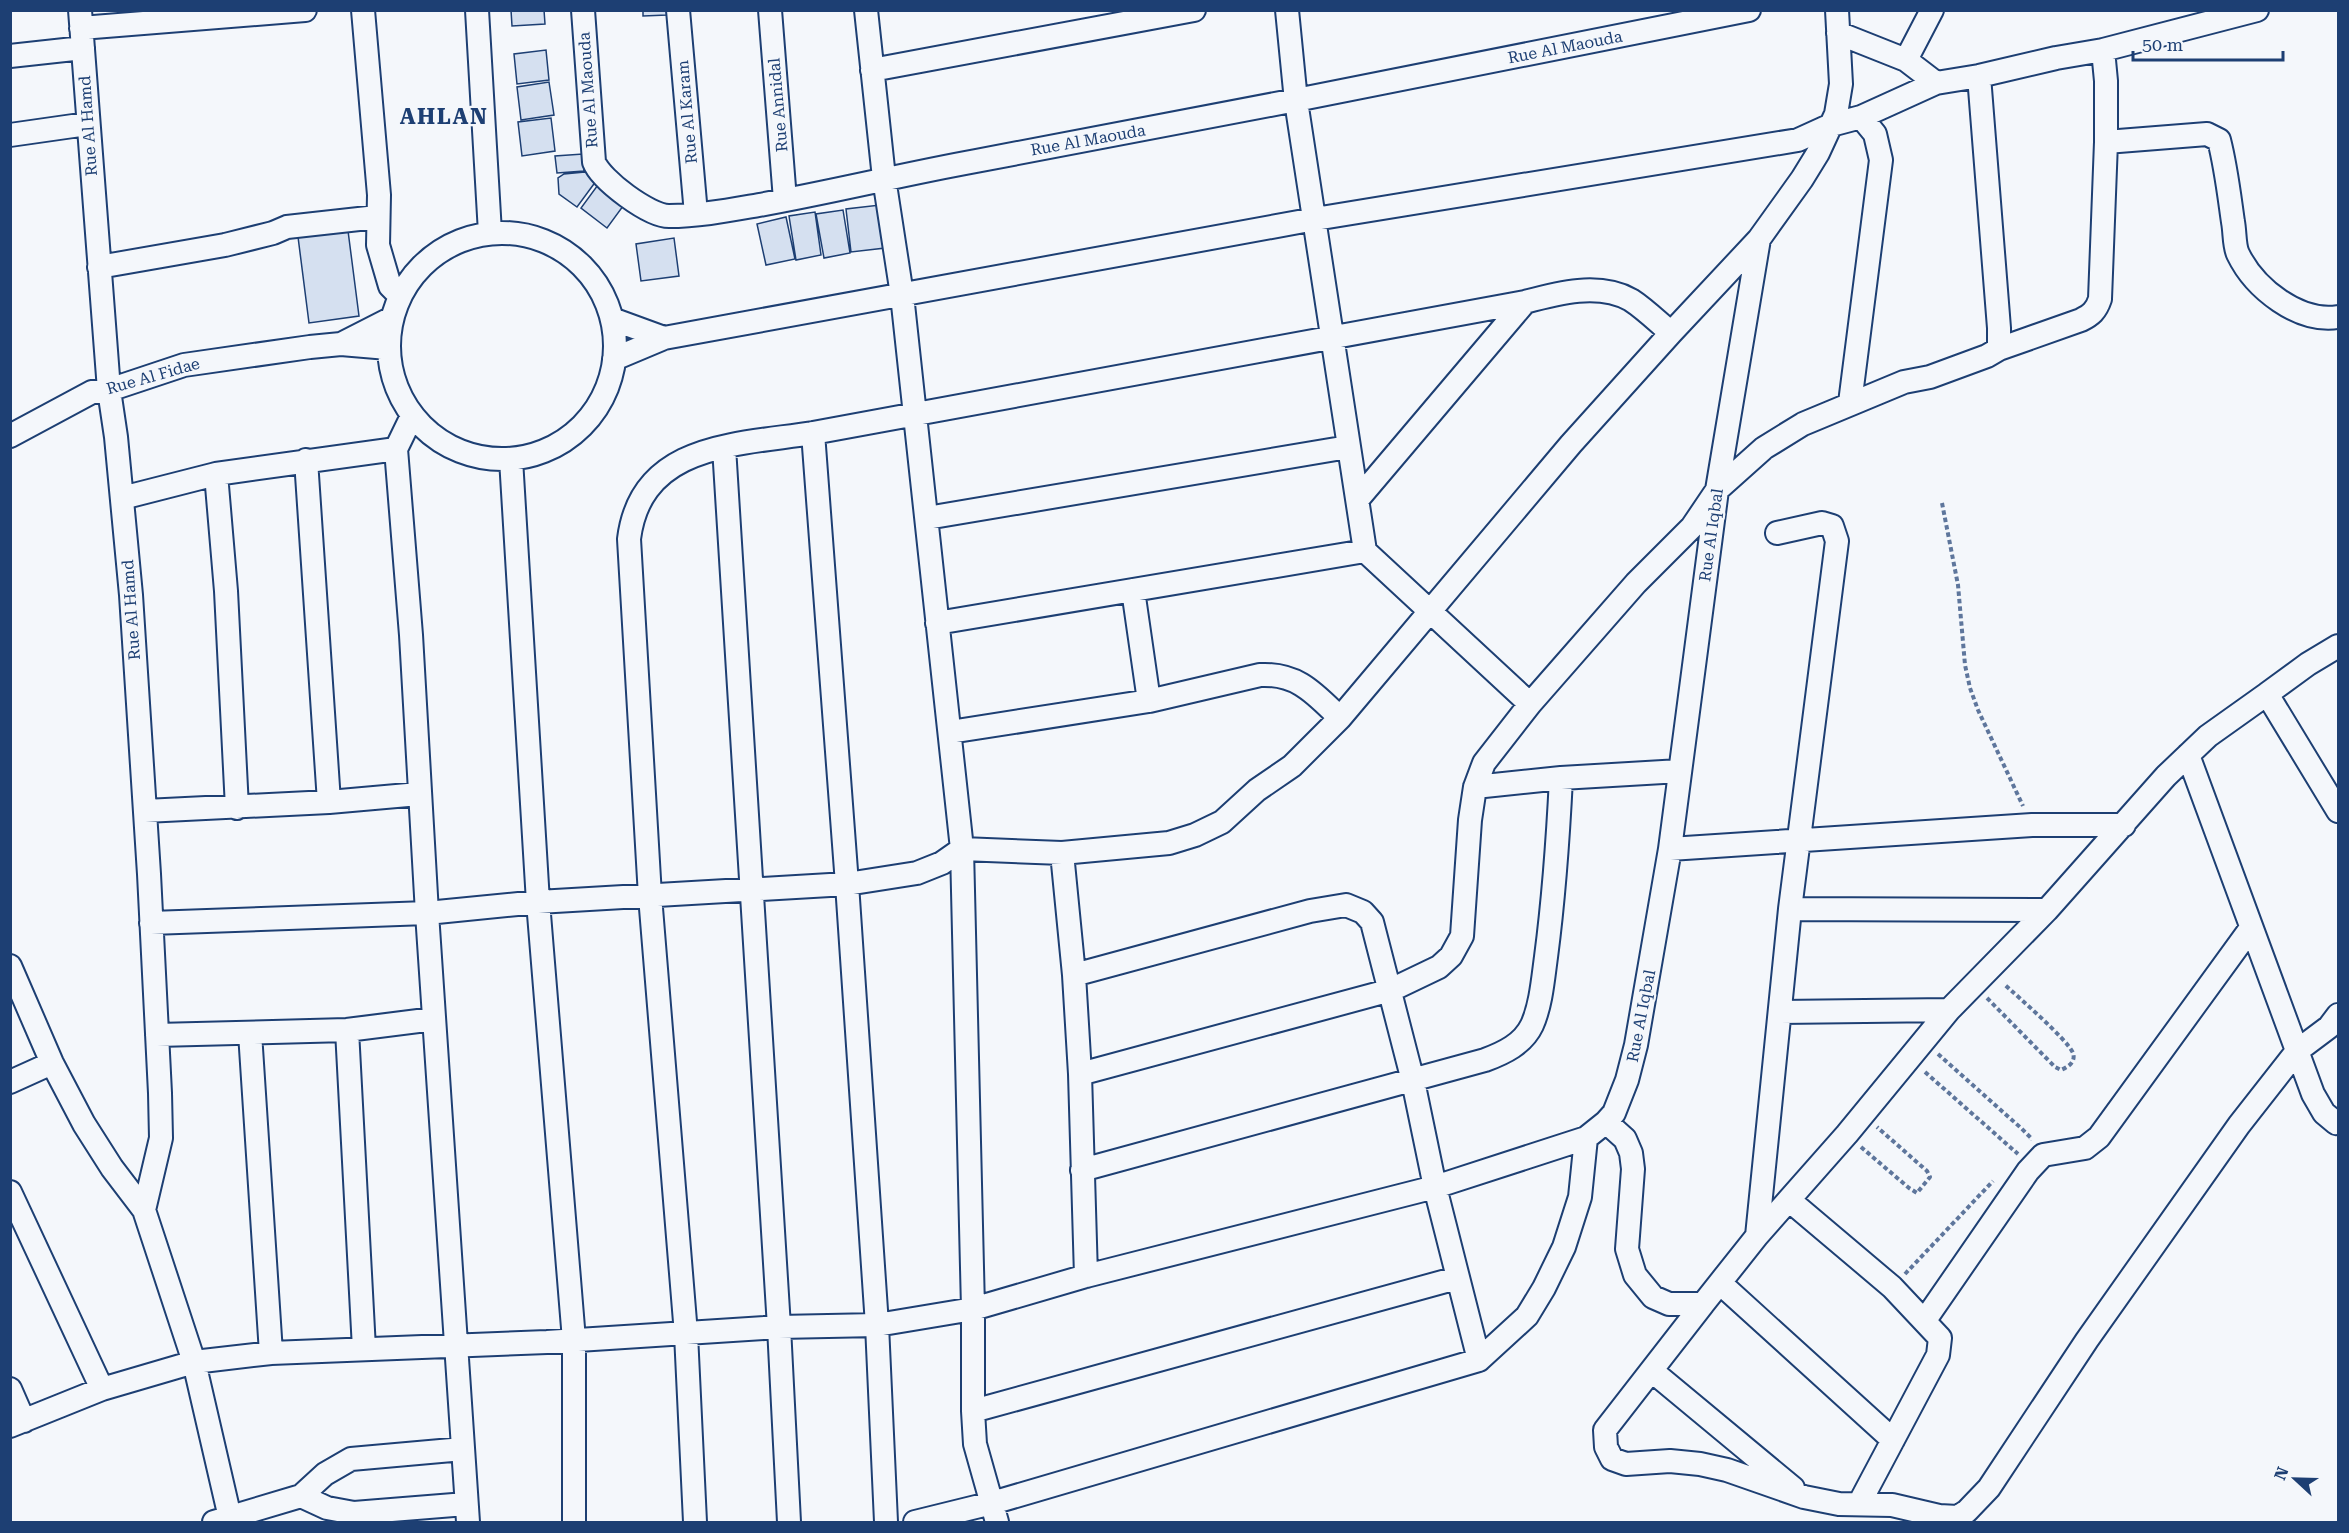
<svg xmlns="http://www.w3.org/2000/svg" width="2349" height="1533" font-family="'Roboto Serif',serif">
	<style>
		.building { fill: #d5e0f0; stroke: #1d3f73; stroke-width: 1.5 }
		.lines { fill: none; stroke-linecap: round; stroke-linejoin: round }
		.minor-casing { stroke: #1d3f73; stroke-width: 26 }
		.path { stroke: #5e769c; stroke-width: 4; stroke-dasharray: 4.5 3; stroke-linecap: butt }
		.minor { stroke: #f4f7fb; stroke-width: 22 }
		.labels { text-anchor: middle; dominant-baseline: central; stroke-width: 4.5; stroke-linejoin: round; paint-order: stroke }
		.street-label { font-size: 16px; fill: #1d3f73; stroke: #f4f7fb }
		.district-label { font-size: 22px; font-weight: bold; letter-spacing: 1.5px; fill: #1d3f73; stroke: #f4f7fb }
	</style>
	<rect width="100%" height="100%" fill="#f4f7fb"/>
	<path class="building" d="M511,10h33l1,14 -33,2z
		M643,10h24v5l-24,1z
		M546,50l3,30 -32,4 -3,-30z
		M549,82l5,33 -33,5 -4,-33z
		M551,118l4,33 -33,5 -4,-34z
		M583,154l1,17 -27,2 -2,-17z
		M585,172l14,5 -22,30 -18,-13 -1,-16 6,-4z
		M603,178l26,20 -22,30 -26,-20z
		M880,205l5,43 -34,4 -5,-43z
		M843,210l7,43 -26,5 -8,-44z
		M815,212l6,43 -25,5 -7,-44z
		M786,217l9,42 -29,6 -9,-41z
		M347,223l12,93 -50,7 -12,-94z
		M674,238l5,38 -38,5 -5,-37z"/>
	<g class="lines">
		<g class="minor-casing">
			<path id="minor" d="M80,10l29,380 7,47 15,158 18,279 11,219 1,45 -17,72
				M363,10l16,185 -1,50 12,41 10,10
				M477,10l13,223
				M583,10l11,152c7,18 55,54 75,54 30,0 61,-6 90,-11 73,-13 145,-31 217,-44 258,-48 516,-99 773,-151
				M678,10l18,204
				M770,10l15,190
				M866,10l18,168 18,117 60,554 11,460v102l2,33 22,78
				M1287,10l9,91 69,450 165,153
				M81,28l224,-18
				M1838,33l68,27 30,23
				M2103,50l3,31v61l101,-8 12,6c7,27 10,54 14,82 2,10 1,24 5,32 17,35 61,69 100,63
				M10,56l73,-8
				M1906,60l26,-50
				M872,70l322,-60
				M10,135l77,-11
				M389 346a113 113 0 1 1 226 0a113 113 0 1 1-226 0Z
				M99,267l126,-22 48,-12 14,-6 90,-10
				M612,319l52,19
				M341,344l51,-26
				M1999,349l82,-29c10,-5 15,-9 19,-21l6,-157
				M614,359l50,-21 651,-119 483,-79 33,-15 30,-8 75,-34 43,-7 77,-18 47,-8 154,-40
				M1850,403l31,-243 -6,-26 -14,-17
				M412,416l-16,33 15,186 16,278 41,609
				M813,433l34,451 30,441 9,197
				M10,436l82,-44 17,-2 75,-25 126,-18 31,-3 47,4
				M724,447l55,880 10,195
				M511,459l27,443 36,438v182
				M306,460l23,342
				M216,474l10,117 11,217
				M122,498l94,-24 180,-25
				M1358,499l167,-197
				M927,518l421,-71
				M1133,590l16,111
				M937,623l428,-72
				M2338,646l-30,18 -41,30 71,117
				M950,732l199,-31 111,-26c38,-2 55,19 80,43
				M2188,755l125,339 11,19 12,10 2,-1
				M1475,787l86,-9 119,-7
				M145,811l184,-9 90,-8
				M1670,849l362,-24h92
				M1062,853l12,122 6,99 6,202
				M1790,909l257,1
				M151,923l276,-10 111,-11 309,-18 70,-11 25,-10 20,-14 100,4 107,-10 26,-8 27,-13 35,-32 35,-24 48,-48 231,-274 100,-111 88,-94
				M10,966l42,97 32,61 28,44 32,42 50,152 37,160
				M1074,975l236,-64 36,-6 17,7 9,10 41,159 22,106 44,173
				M1780,1012l169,-2
				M347,1030l17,319
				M250,1033l21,320
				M157,1035l190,-5 87,-11
				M1080,1074l311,-84 48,-23 12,-11 11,-20 8,-116 5,-33 9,-24 46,-59 106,-121 56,-56 25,-37 47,-42 39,-24 101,-42 26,-5 57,-21 12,-7v-21l-20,-252
				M10,1082l42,-19
				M1606,1122l19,17 6,14 2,16 -6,80 8,26 18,22 16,7h34l54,-68 90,-102 102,-124 98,-100 119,-134 42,-40 59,-42
				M1082,1170l403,-110c19,-7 38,-16 47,-35 9,-20 11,-46 14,-68 8,-61 12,-118 15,-179
				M10,1192l92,197
				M1789,1200l103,87 48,51 -2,17 -79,149
				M1757,1236l33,-327 47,-368 -5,-15 -10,-3 -45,10
				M1720,1283l173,157
				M1703,1304l-98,126 1,17 6,12 14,5 44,-3 30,3 27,6 77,27 35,7 53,1 47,11 19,1 9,-6 22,-23 98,-148 152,-215 58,-74 32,-24 9,-12
				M1925,1320l103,-149 15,-16 42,-7 14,-11 152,-209
				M1652,1371l141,117
				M10,1389l14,32
				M973,1411l484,-133
				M10,1426l92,-37 92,-27 77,-9 276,-11 232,-15 98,-2 96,-16 113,-33 349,-89 151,-49 20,-16 8,-9 13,-33 9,-35 34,-196 47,-359 42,-251 43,-60 16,-26 18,-39 5,-30 -4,-74
				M301,1496l26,12 27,5 112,-9
				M214,1522l87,-26 24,-22 26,-15 112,-10
				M695,1522l-9,-188 -36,-438 -21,-357c12,-96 108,-94 184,-106l712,-131c33,-9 74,-20 106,-2 14,9 27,22 40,33
				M915,1522l77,-19 487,-143 48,-44 17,-28 20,-41 16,-50 6,-59"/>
		</g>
		<path class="path" d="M1942,503l16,82 7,80 5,23 8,22 45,96
			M1987,998l68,69 6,3c7,-3 15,-8 12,-17 -5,-13 -56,-57 -69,-69
			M1938,1054l83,74 10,10 -1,2
			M1925,1072l93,82
			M1861,1147l48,41 8,5 13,-16 -3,-6 -50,-44
			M1905,1274l88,-93"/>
		<use href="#minor" class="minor"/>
	</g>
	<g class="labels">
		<g class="street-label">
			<text transform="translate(1565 47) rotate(-11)">Rue Al Maouda</text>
			<text transform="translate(588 90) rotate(-94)">Rue Al Maouda</text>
			<text transform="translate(778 105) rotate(-95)">Rue Annidal</text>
			<text transform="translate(687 112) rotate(-95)">Rue Al Karam</text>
			<text transform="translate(88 126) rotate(-94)">Rue Al Hamd</text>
			<text transform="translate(1088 140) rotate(-10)">Rue Al Maouda</text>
			<text transform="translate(153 376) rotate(-16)">Rue Al Fidae</text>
			<text transform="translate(1711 535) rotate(-82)">Rue Al Iqbal</text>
			<text transform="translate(131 610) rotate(-94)">Rue Al Hamd</text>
			<text transform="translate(1641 1016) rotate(-79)">Rue Al Iqbal</text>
		</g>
		<g class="district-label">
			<text x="444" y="116">AHLAN</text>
		</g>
	</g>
	<rect width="2349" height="1533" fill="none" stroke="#1d3f73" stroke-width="24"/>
	<g transform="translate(2295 1479) rotate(292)" stroke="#f4f7fb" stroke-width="4.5" paint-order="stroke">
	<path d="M0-4.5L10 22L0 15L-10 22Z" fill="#1d3f73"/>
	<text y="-9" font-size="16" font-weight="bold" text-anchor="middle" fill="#1d3f73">N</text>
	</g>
	<path d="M2133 51v9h150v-9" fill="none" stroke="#1d3f73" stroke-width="3"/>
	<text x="2142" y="51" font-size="18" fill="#1d3f73" stroke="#f4f7fb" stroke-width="4.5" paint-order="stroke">50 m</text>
</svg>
